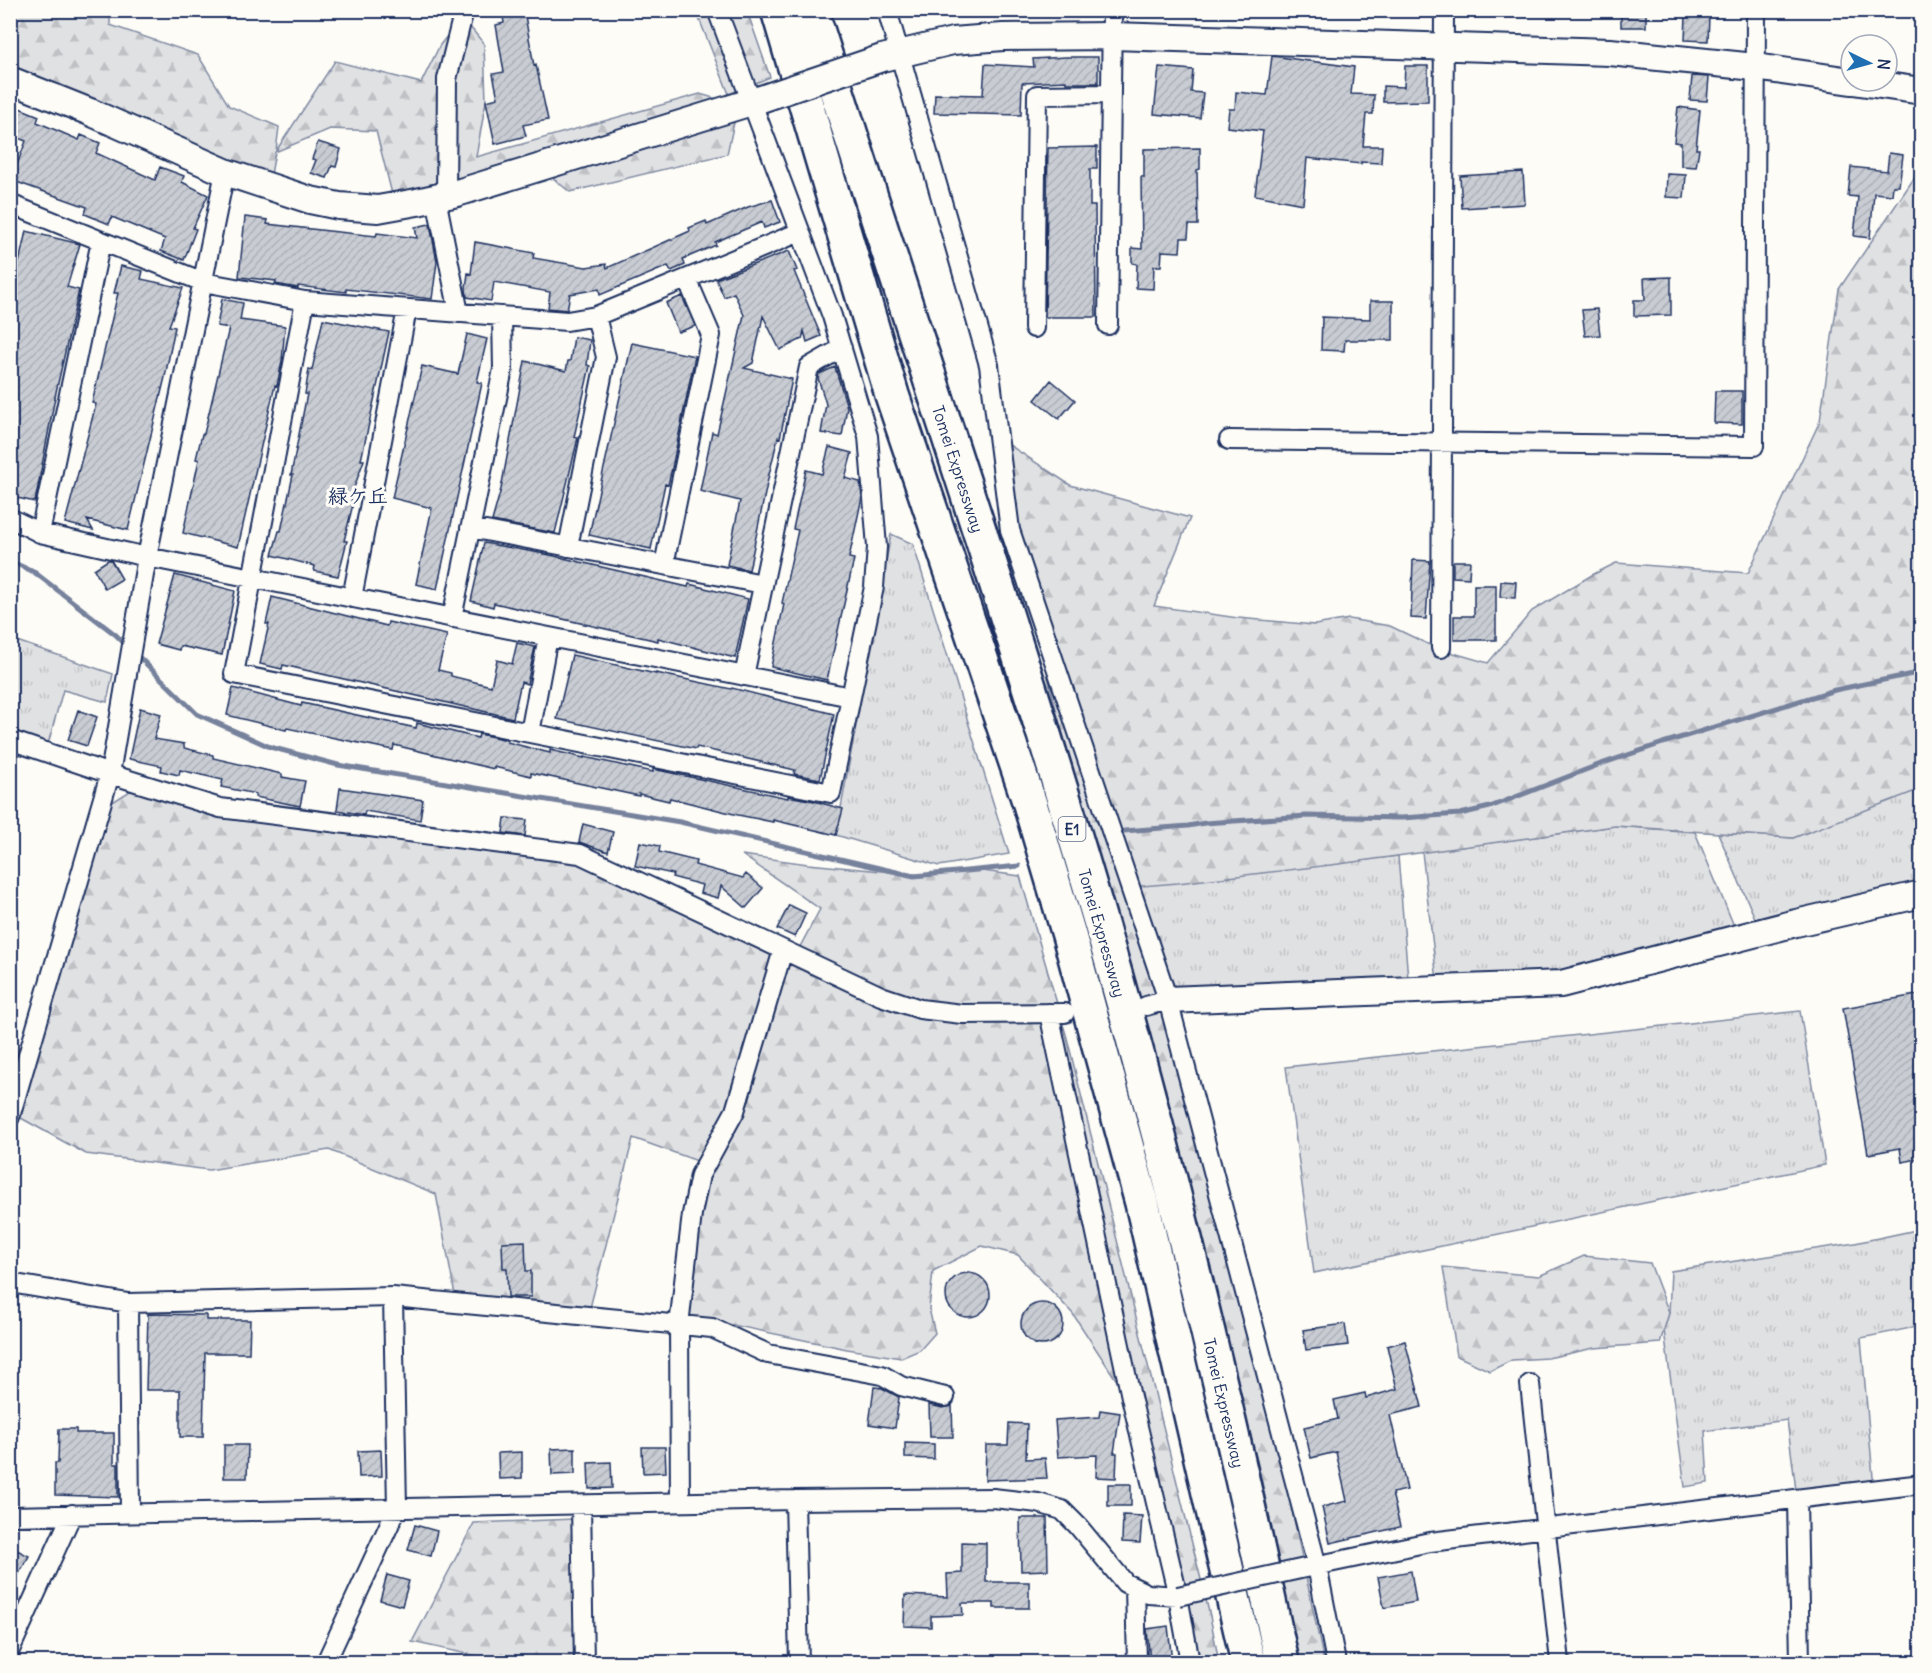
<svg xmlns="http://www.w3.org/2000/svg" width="1932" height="1673" font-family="Delius,'Klee One',sans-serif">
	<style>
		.grass { fill: url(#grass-tufts); stroke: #7e88a0; stroke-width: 1.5 }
		.forest { fill: url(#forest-firs); stroke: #7e88a0; stroke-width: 1.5 }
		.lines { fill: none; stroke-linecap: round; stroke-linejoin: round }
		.stream { stroke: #76819c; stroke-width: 5 }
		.building { fill: url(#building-hatch); stroke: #1b2f5e; stroke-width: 1.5 }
		.street-casing { stroke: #1b2f5e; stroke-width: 22 }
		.secondary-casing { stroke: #1b2f5e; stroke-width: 30 }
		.highway-casing { stroke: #1b2f5e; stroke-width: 38 }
		.street { stroke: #fdfcf7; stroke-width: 18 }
		.secondary { stroke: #fdfcf7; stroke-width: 26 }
		.highway { stroke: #fdfcf7; stroke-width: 33 }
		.street-bridge-casing { stroke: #1b2f5e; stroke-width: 22; stroke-linecap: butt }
		.secondary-bridge-casing { stroke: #1b2f5e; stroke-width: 30; stroke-linecap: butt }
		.street-bridge { stroke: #fdfcf7; stroke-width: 18 }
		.secondary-bridge { stroke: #fdfcf7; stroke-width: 26 }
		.labels { text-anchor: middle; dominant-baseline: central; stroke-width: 6; stroke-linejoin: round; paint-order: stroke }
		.shield { fill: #fdfcf7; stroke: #5f6c8c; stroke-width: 1.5 }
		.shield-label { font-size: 15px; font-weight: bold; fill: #1b2f5e }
		.street-label { font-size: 16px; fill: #1b2f5e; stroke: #fdfcf7 }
		.quarter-label { font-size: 20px; font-weight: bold; fill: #1b2f5e; stroke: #fdfcf7 }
	</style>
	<defs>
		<pattern id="grass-tufts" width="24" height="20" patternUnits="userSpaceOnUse" patternTransform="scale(1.5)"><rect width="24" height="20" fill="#e0e1e3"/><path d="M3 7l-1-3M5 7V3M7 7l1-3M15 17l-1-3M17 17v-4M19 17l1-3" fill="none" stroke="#c0c1c5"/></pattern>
		<pattern id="forest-firs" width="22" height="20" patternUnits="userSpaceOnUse" patternTransform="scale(1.5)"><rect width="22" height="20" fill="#e0e1e3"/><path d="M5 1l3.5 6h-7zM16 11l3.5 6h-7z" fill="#c0c1c5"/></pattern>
		<pattern id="building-hatch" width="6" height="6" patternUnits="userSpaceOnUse" patternTransform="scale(1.5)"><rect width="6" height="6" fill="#c9ccd3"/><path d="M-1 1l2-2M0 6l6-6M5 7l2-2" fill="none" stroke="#acb0b8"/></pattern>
	</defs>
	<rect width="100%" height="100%" fill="#fdfcf7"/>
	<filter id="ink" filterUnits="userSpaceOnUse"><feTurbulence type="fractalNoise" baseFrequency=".0167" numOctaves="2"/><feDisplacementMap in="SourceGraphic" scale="12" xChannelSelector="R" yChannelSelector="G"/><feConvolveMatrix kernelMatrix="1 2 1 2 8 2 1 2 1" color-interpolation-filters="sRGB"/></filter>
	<g filter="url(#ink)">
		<path class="grass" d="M891,534l22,10 96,310 -70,12 -103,-31z
			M11,639l102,35 -6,28 -44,-12 -15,54 -37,-13z
			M1921,786v109l-160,37 -43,-99 75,5z
			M1615,826l80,6 44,106 -178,46 -123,5 -16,-137z
			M1398,856l11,135 -241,9 -38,-113z
			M1800,1011l25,154 -511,108 -28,-206z
			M1921,1229v97l-60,12 13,151 -78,1 -9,-70 -82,11 3,52 -23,4 -21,-157 5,-17 2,-42 184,-28z"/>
		<path class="forest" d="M10,11h100v14l88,30 31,51 50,21 -3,24 59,-90 86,22 19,-38 22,-28 22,27 2,57 -10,56 224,-63 38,11 -11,49 -157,38 -31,-25 -147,27 -16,-63 -46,-2 -55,23 -6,34 -258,-101z
			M696,11h51l23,66 -41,17z
			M1921,168v621l-128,49 -178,-12 -276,38 -161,19 -48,4 -120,-362 -4,-82 64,42 120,33 -36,88 84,12 77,7 34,-6 41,7 46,22 52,15 44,-52 60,-36 24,-12 132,10 72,-152 19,-132z
			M1047,674l115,308 93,351 69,329h-24l-40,-189 -106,-424 -75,-251z
			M141,784l131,31 204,26 144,32 175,83 25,-47 -78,-54 66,9 115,11 52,-5 45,6 47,162 143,578 9,46h-22l-76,-275 -48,-73 -55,-59 -36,-9 -49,25 -4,38 6,24 -15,17 -19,8 -54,-9 -167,-35 26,-150 -73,-26 -43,170 -135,-13 -19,-101 -107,-44 -120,20 -123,-16 -65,-36 79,-308z
			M1584,1256l66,7 19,50 -9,30 -66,5 -46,10 -36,2 -22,11 -33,-15 -14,-89 96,9z
			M574,1519l4,143h-73l-93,-20 62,-119z"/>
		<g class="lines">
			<path class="stream" d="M10,561l24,11 82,63 11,11
				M134,652l63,62 73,33 68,18 342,57 234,54 105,-10
				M1124,831l64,-5 17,-3 101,-7 96,2 58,-4 30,-7 108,-42 65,-22 172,-53 87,-18"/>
		</g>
		<path class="building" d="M502,10h22l10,56 2,-1 12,55 -25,5 3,11 -31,8 -9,-43 12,-3 -5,-24 11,-2 -8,-47 8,-2z
			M1621,10h25v17h-25z
			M1686,15l23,1 -1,25 -23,-1z
			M1272,56l82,11 -3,27 23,1 -1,19h-7l-3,32h19l-1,17 -20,-1v2l-54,-6 -4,46 -48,-9 8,-64 -36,-4 2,-18h6l1,-17 31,3z
			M1066,57h32v26h-32v-2l-44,2 -1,32 -87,-2 1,-19 48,1 2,-31 49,3 -1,-8z
			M1405,66h23v35l-45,1v-16l21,1z
			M1159,67l34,3 -2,22 12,1 -3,25 -46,-4z
			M1692,76l17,1 -2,24 -17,-1z
			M17,107l22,9 -2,6 42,18 2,-5 19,8 -4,10 59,27 5,-13 24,9 -2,6 26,13 -15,33 3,1 -12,31 -23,-9 4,-12 -53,-22 -3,7 -24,-10 2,-7 -76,-27 15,-39 -16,-6v-11z
			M1678,107l22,3 -4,39h3l-3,18 -15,-1v-23l-7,-1z
			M318,142l23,7 -5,18 -4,-1 -5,12 -16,-5 5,-13 -4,-1z
			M1097,147v22h-7v37h5l1,111h-51l3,-169z
			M1200,148v21l-3,1 1,55h-9l-1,13h-7l-1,14 -18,-1 -1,15h-7l-1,23 -17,-1 1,-24 -5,-1v-15l10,1 -1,-72h3v-28z
			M1889,153l14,2 -4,31h-6l-1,9 -18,-2 -4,45 -16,-2 4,-39 -10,-1 3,-29 36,4z
			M1523,172l2,32 -63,4 -2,-32z
			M1667,174l19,1 -2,23 -18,-1z
			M772,200l8,22 -16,6 -2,-6 -47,20 1,3 -33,14 2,6 -14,6 -3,-5 -68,29 -1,-6 -29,5 -3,16 -19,-2 2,-16 -56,-10 -3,19 -24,-4 -1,-9 2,-15 3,1 4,-32 59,11 -1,5 53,9 20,-3 1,4 83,-37 -1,-3 17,-7 1,4 41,-18z
			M245,217l23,3 -1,4 62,7 47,5 1,-3 40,5 -2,-11 15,-3 7,38 -5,37 -86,-10v3l-48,-6v2l-23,-4 1,-3 -37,-4z
			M26,231l54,13 -13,43 12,3 -23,102 -21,110 -22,-5 3,-9 -6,-1v-174l5,-18 -3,-1z
			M789,251l8,19 -3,1 27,65 -14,6 -3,-11 -2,8 -22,11 -17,-34 -10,47 -9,5 48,11 -12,59 -2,-1 -10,42 -19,91 -22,-5 13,-64 -40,-10 12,-59 5,2 27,-119 -10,-22 -10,4 -8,-18z
			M121,266l22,5 -2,8 42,9 -14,38 6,1 -10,50 -37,153 -41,-10 6,10 -28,-7 31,-119 -4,-1 26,-110h-4z
			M1671,277v38l-37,1v-16h11l-1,-22z
			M682,296l13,30 -17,6 -12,-29z
			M222,299l21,4 -3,17 45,6 -3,35 -5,25 -2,-1 -37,162 -55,-14 16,-73 -3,-1 6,-25h2l25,-106 -12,-2z
			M1370,301h23v39h-48l-1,11 -23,-1 1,-33 48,2z
			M1597,309l3,26 -15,1 -3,-26z
			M323,319l66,13 -28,128h3l-14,39 4,1 -10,41h3l-9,35 -24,-5 1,-5 -43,-11 7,-24h2l12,-56h-2l16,-81h-2l4,-25 3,1z
			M467,334l20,5 -10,43 5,1 -45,206 -21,-5 16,-76 -40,-10 30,-132 36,8z
			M574,337l16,3 -3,25 3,1 -16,71 4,1 -23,95 -63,-12 9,-32 24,-128 41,10 2,-10h2z
			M632,343l63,13 -23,112 -4,17 -3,-1 -14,65 -62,-14z
			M835,367l12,40 -5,29 -21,-3 5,-29 -8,-26 1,-4z
			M1051,380l24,20 -16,19 -24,-19z
			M1715,391h27v33l-28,-1z
			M829,447l23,6 -7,25 15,4 2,15 -13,61 5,1 -27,121 -56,-13 13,-63 -2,-1 16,-73 -5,-1 13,-59 16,4z
			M484,543l66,12 138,32 1,-3 59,15 -13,59 -77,-20v3l-164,-38 -1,4 -22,-6z
			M108,560h3l11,19 -17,10 -11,-20z
			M1413,560l17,1 -4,58 -15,-1z
			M1454,561h16l-1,17 -16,-1v-15z
			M175,575l60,16 -13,64 -42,-9 -1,4 -23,-6z
			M1501,581l15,1 -1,16 -15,-1z
			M1474,585h22v55h-42v-24h20z
			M272,597l115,29 1,-4 59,13 -9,35 13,3v3l40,10 6,-26 15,4 5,-21 18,4 -8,37 -6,-2 -8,36 -230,-53 -1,4 -22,-5 9,-40h-3z
			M572,655l84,19v-1l75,16 1,-1 102,26 -14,65 -26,-5 1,-4 -98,-23 -1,2 -139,-30z
			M233,688l68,18 1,-3 114,25 1,-5 61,15 1,-4 29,6 -1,2 43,11v-3l34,8v-1l69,15v-3l135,29v-2l26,5 29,8 -7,26 -63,-15v2l-35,-7 -68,-17 -1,3 -30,-7v2l-108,-23v3l-37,-9v2l-100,-24 -1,5 -106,-22 -1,2 -59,-15z
			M140,708l21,6 -7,25 30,5v4l29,7v3l69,16v3l23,4 -5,25 -45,-9 1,-3 -35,-7 2,-7 -43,-10 -1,5 -18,-4 1,-5 -33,-7z
			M78,710l19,7 -10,29 -19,-6z
			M340,788l83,12 -3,20 -55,-9 -1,4 -27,-5z
			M505,818l22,2 -2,16 -22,-3z
			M583,824l30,8 -5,20 -29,-10z
			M640,842l20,4 -1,6 37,9 -1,4 48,13 3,-4 17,14 -17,20 -25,-22 -3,12 -18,-5 2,-8 -30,-8 1,-3 -38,-8z
			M789,905l17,8 -11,24 -18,-8z
			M1922,994v164l-20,4 -2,-14 -32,6 -25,-146z
			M525,1241l1,30h5v26h-23l-1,-29h-4l-1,-26z
			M946 1295a22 22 0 1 1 44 0a22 22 0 1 1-44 0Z
			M1021 1324a21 21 0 1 1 42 0a21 21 0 1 1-42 0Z
			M148,1314l58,1v5h44l-1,33h-44l-2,84h-23v-47h-34z
			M1345,1324l3,21 -42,5 -3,-20z
			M1405,1341l17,66 -32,8 17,75 -15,3 8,34 -70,16 -8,-36 25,-6 -11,-49 -25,6 -7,-31 34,-8 -4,-19 31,-7 1,5 31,-9 -10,-43z
			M874,1387l8,1 17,9 -4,31 -26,-4z
			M929,1405l14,3 9,-2 1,31h-23z
			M1100,1410l20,3 -6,40h3l-1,25 -20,-1 1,-22 -39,2 -3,-37 44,-3z
			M1009,1423l18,1 -1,35 19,-1 2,20 -62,2 1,-35h22z
			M59,1429h17v4h38v31h4v33l-63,-2v-32h3z
			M905,1443l29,1v15l-29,-1z
			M224,1445h24l-1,33h-23z
			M642,1447h23l1,25 -23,1z
			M575,1448v26l-23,1 -1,-26z
			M381,1450l1,26 -23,1 -1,-26z
			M522,1452v26l-23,1 -1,-26z
			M611,1462l1,26 -23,1 -1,-26z
			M1108,1484h23v22h-23z
			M1123,1515l19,1 -2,27 -18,-1z
			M1020,1518h27l1,52 -27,1z
			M415,1525l22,6 -6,25 -23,-6z
			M962,1542l24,1v39h43v26h-35v-5h-32l1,12 -32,1v11l-27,-1 1,-31 43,2 -1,-23 15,-1z
			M15,1549l14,7 -19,33v-32z
			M1411,1571l5,31 -32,6 -6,-31z
			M387,1575l22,6 -7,25 -22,-6z
			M1168,1626l4,36h-22l-3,-33z"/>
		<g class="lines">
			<g class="street-casing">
				<path id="street" d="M887,10l102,355 21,165 158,470 149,566 19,96
					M446,195l1,-116 17,-69
					M436,198l23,115
					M10,204l193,78 102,19 262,20 29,-5 204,-84
					M305,301l-71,373 597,119 43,-206 3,-40 -9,-111 -36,-120 -115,-306
					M1108,325l4,-315
					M1034,328l3,-233 74,-1
					M1229,440l525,6 2,-436
					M10,518l30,15 107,24 704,140
					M470,528l293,56
					M40,533l61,-292
					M568,547l38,-190 -10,-41
					M664,565l47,-230 -24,-56
					M352,598l55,-289
					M452,618l51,-249 -1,-53
					M1441,648l3,-638
					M744,676l65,-309 33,-19
					M530,733l18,-96
					M10,740l100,34 110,34 360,46 301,142 39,13 42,5 103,-1
					M1146,1006l22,-6
					M1049,1013l82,384 47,199 12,66
					M10,1117l100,-343 37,-217 78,-385
					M10,1283l118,20 2,210
					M128,1303l265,-6 319,31 56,26 114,21 19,11 44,11
					M1530,1384l30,278
					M1797,1499l3,163
					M795,1500l4,162
					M680,1502l-1,-177 13,-111 8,-39 35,-64 48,-161
					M581,1505l3,157
					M10,1516l785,-16 198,-2 45,5 24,7 16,16 47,57 23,11 30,2
					M1305,1568l125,-26 492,-58
					M1135,1588l2,74
					M10,1650l62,-136
					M326,1662l71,-154 -4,-211"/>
			</g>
			<g class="secondary-casing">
				<path id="secondary" d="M882,58l71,-17 50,-4 109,-1 498,16 145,15 96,14
					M10,80l80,32 135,60 85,28 29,6 39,3 39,-7 40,-9 304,-94
					M1853,81l69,10
					M1168,1000l393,-16 235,-61 126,-29"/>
			</g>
			<g class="highway-casing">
				<path id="highway" d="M778,10l114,385 138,409 39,131 73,268 106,459
					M811,10c96,305 201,608 290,914 70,244 129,491 181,738"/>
			</g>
			<use href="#street" class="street"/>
			<use href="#secondary" class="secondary"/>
			<use href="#highway" class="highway"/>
			<g class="street-bridge-casing">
				<path id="street-bridge" d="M1178,1596l127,-28"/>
			</g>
			<g class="secondary-bridge-casing">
				<path id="secondary-bridge" d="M761,99l121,-41"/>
			</g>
			<use href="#street-bridge" class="street-bridge"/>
			<use href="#secondary-bridge" class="secondary-bridge"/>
		</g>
	</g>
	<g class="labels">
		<rect class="shield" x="1058.5" y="817" width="27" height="24" rx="4.5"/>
		<g class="shield-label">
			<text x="1072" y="829">E1</text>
		</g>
		<g class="street-label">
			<text transform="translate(958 469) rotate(72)">Tomei Expressway</text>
			<text transform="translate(1102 933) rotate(74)">Tomei Expressway</text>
			<text transform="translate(1224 1403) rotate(77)">Tomei Expressway</text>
		</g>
		<g class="quarter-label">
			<text x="358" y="495">緑ケ丘</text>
		</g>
	</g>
	<rect width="1932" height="1673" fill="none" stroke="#fdfcf7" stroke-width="36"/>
	<rect x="18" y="18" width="1896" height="1637" fill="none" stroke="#1b2f5e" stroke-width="2" filter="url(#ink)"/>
	<g transform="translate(1869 63) rotate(95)"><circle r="28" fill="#fdfcf7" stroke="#a3aaba" stroke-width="1.5"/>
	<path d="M0-4.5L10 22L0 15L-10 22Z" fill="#1f6fb2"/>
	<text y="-9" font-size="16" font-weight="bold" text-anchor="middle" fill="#1b2f5e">N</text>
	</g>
</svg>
